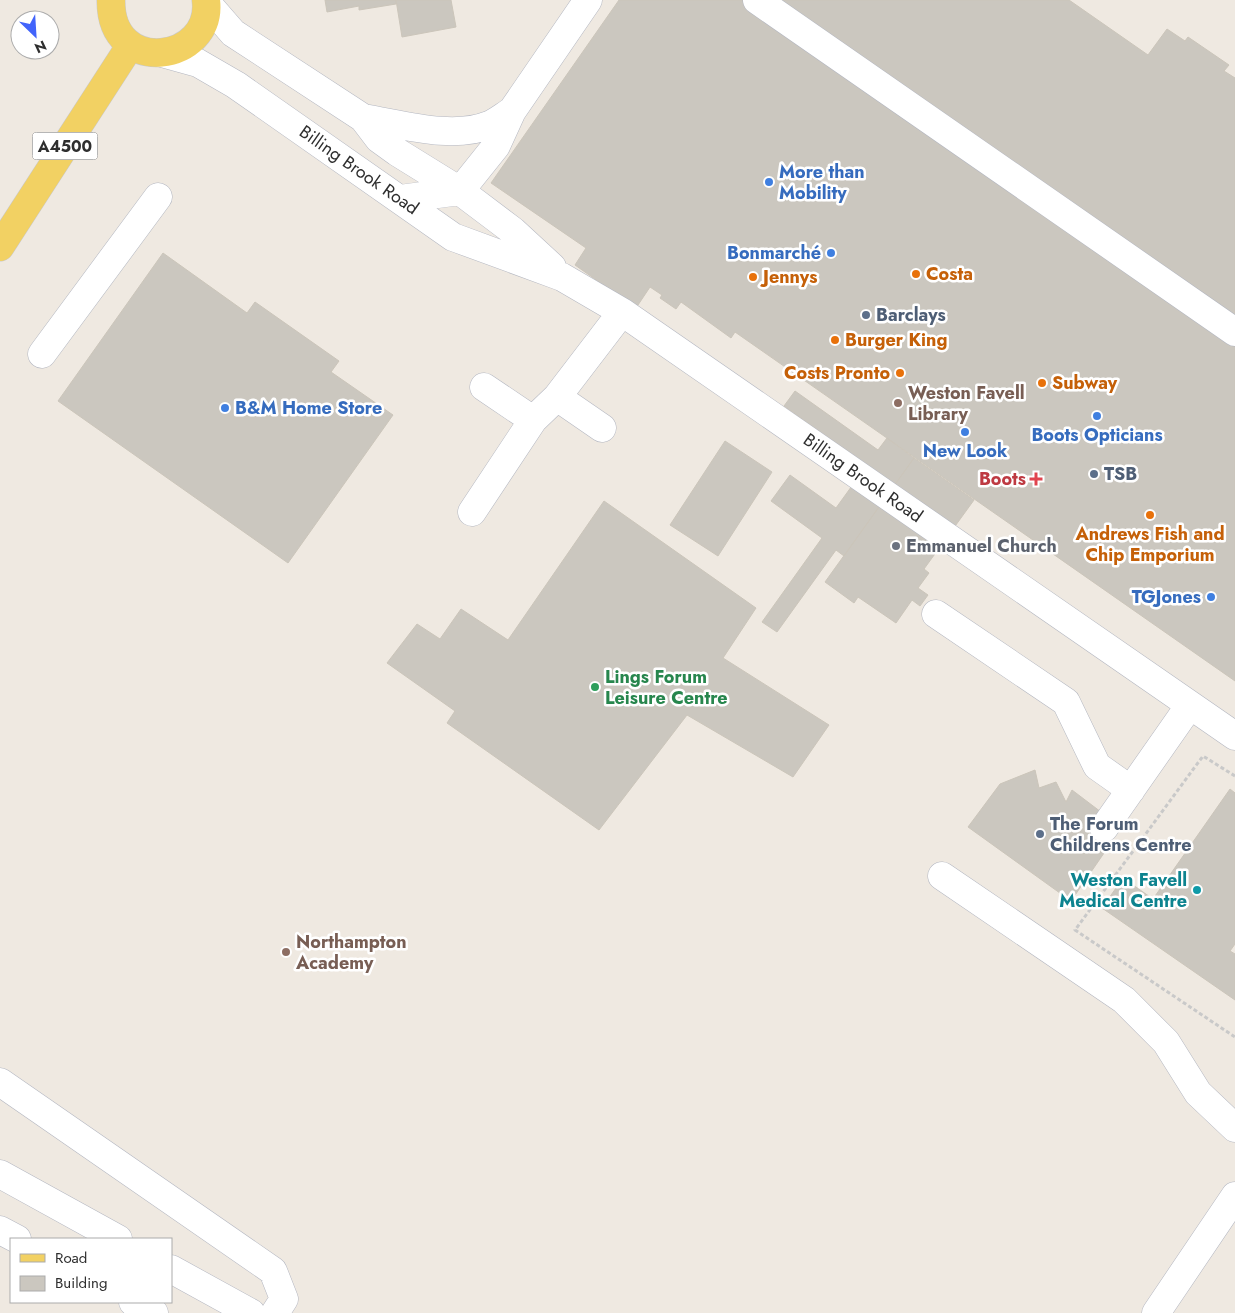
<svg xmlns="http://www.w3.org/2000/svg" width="1235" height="1313" font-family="Jost,sans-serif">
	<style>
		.building { fill: #cbc7bf; stroke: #cbc5ba }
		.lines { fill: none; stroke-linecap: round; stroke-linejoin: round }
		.minor-casing { stroke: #b4b7c1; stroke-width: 29 }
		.major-casing { stroke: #c9c9c9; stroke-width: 29 }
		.path { stroke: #c9c9c9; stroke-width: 3; stroke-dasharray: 4 2.5; stroke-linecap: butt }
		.minor { stroke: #fff; stroke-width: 28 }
		.major { stroke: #f2d163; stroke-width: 28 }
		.shop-dot { fill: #3f7fe0; stroke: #fff; stroke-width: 2 }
		.food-dot { fill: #e8710a; stroke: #fff; stroke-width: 2 }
		.service-dot { fill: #5c6f8a; stroke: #fff; stroke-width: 2 }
		.education-dot { fill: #8d6e63; stroke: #fff; stroke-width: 2 }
		.health-dot { fill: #e0444e; stroke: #fff; stroke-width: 2 }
		.worship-dot { fill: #6b7280; stroke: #fff; stroke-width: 2 }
		.leisure-dot { fill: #2e9e5b; stroke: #fff; stroke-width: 2 }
		.culture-dot { fill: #0f9aa8; stroke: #fff; stroke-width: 2 }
		.labels { text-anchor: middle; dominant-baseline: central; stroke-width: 5; stroke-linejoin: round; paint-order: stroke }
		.shield { fill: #fff; stroke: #6d6d6d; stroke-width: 1 }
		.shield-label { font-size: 16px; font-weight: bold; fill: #2e2e2e }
		.street-label { font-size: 18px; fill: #2e2e2e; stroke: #fff }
		.shop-label { font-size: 18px; font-weight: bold; fill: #366cbe; stroke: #fff; text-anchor: start }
		.food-label { font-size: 18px; font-weight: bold; fill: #c56008; stroke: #fff; text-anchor: start }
		.service-label { font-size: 18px; font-weight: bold; fill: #4e5e75; stroke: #fff; text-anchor: start }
		.education-label { font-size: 18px; font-weight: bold; fill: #785e54; stroke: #fff; text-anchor: start }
		.health-label { font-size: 18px; font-weight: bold; fill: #be3a42; stroke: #fff; text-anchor: end }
		.worship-label { font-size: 18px; font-weight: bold; fill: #5b616d; stroke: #fff; text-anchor: start }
		.leisure-label { font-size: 18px; font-weight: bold; fill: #27864d; stroke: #fff; text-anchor: start }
		.culture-label { font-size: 18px; font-weight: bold; fill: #0d838f; stroke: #fff; text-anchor: end }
	</style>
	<rect width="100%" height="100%" fill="#efe9e1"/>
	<path class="building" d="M325,0h71v4l-37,6v-4l-32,6z
		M396,0h55l5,27 -54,10z
		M619,0h450l79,55 19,-26 18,12 3,-4 41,28 -5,6 11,7v603l-500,-349 -4,6 -50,-36 -5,7 -16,-11 2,-3 -12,-8 -14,21 -61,-43 11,-17 -95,-65z
		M163,253l84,60 8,-11 84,59 -8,11 62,43 -105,148 -230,-162z
		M795,391l83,59 9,-12 27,20 -70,98 -8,-6 -59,82 -15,-10 60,-84 -51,-37 19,-26 46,33 31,-43 -83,-59z
		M725,441l47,31 -54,84 -48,-31z
		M914,458l60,42 -50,69 5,4 -11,15 10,7 -8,11 -8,-6 -16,23 -38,-26 -4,6 -29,-21z
		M604,501l152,107 -33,50 106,67 -36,52 -106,-62 -88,115 -152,-107 8,-12 -68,-48 30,-39 23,15 21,-30 47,31z
		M1035,770l4,18 17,-6 10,20 6,-12 29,22 -10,14 22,14 -42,61 -103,-74 32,-43z
		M1230,789l5,4v151l-5,7 5,3v46l-133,-92 21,-30 30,21z"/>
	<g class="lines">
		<g class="minor-casing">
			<path id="minor" d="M757,0l478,332
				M207,3l26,30 130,85 16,21 18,13 63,39 53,40 39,36
				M162,53l36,10 38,22 217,152 109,40 60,35 613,424
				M363,118c38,6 89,22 126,7 8,-3 16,-10 23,-14
				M400,199l60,-8 36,-45 16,-35 76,-111
				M42,354l116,-157
				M484,387l49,33
				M557,397l45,31
				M472,512l61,-92 24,-23 65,-85
				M936,614l130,88 31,64 34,24
				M1104,828l86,-123
				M942,876l182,124 42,42 32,51 37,35
				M0,1082l273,189 11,28 -9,14
				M0,1174l118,65
				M0,1230l17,9
				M171,1269l80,44
				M133,1302l21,11
				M1156,1313l79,-117"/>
		</g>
		<g class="major-casing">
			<path id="major" d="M111,0c-1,78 103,62 95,0
				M0,247l130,-201"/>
		</g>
		<path class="path" d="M1235,776l-32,-20 -128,174 160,107"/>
		<use href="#minor" class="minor"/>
		<use href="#major" class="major"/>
	</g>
	<g class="shop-dot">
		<circle cx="769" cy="182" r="5"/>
		<circle cx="831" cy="253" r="5"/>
		<circle cx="225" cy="408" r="5"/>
		<circle cx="1097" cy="416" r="5"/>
		<circle cx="965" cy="432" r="5"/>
		<circle cx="1211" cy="597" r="5"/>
	</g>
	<g class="food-dot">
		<circle cx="916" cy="274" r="5"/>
		<circle cx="753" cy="277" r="5"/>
		<circle cx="835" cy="340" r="5"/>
		<circle cx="900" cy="373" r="5"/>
		<circle cx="1042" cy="383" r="5"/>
		<circle cx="1150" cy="515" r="5"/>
	</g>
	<g class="service-dot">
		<circle cx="866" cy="315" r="5"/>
		<circle cx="1094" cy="474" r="5"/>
		<circle cx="1040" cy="834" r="5"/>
	</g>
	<g class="education-dot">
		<circle cx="898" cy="403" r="5"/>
		<circle cx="286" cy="952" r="5"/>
	</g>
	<path class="health-dot" d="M1033.5 471.5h5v5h5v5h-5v5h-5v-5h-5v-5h5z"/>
	<circle class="worship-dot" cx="896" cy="546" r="5"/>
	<circle class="leisure-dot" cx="595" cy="687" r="5"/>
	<circle class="culture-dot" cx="1197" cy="890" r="5"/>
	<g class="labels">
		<rect class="shield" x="32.5" y="132.5" width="65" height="27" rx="4"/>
		<g class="shield-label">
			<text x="65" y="146">A4500</text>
		</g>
		<g class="street-label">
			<text transform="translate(359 170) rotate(35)">Billing Brook Road</text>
			<text transform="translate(863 478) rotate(35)">Billing Brook Road</text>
		</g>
		<g class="shop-label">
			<text x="779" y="172">More than<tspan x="779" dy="21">Mobility</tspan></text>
			<text x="821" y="253" text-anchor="end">Bonmarché</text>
			<text x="235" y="408">B&amp;M Home Store</text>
			<text x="1097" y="435" text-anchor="middle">Boots Opticians</text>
			<text x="965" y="451" text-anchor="middle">New Look</text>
			<text x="1201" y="597" text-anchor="end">TGJones</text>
		</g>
		<g class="food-label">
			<text x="926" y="274">Costa</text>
			<text x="763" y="277">Jennys</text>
			<text x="845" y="340">Burger King</text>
			<text x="890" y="373" text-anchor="end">Costs Pronto</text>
			<text x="1052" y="383">Subway</text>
			<text x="1150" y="534" text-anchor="middle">Andrews Fish and<tspan x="1150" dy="21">Chip Emporium</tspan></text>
		</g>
		<g class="service-label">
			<text x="876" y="315">Barclays</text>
			<text x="1104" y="474">TSB</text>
			<text x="1050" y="824">The Forum<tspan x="1050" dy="21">Childrens Centre</tspan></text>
		</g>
		<g class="education-label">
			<text x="908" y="393">Weston Favell<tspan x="908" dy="21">Library</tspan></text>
			<text x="296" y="942">Northampton<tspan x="296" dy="21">Academy</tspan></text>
		</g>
		<g class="health-label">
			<text x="1026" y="479">Boots</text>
		</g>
		<g class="worship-label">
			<text x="906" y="546">Emmanuel Church</text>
		</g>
		<g class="leisure-label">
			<text x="605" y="677">Lings Forum<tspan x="605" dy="21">Leisure Centre</tspan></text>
		</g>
		<g class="culture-label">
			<text x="1187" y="880">Weston Favell<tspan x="1187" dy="21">Medical Centre</tspan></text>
		</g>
	</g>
	<rect x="10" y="1238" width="162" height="65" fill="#ffffff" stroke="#ababab"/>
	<rect x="20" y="1254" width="25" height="8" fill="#f2d163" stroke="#ababab"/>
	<text x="55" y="1263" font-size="15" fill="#2e2e2e">Road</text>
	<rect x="20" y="1276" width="25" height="15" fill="#cbc7bf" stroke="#ababab"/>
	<text x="55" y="1288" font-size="15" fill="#2e2e2e">Building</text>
	<g transform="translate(35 35) rotate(155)"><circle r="24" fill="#ffffff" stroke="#ababab"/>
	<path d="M0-4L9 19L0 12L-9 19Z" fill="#4264fb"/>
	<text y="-8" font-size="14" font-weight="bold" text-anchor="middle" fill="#2e2e2e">N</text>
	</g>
</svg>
